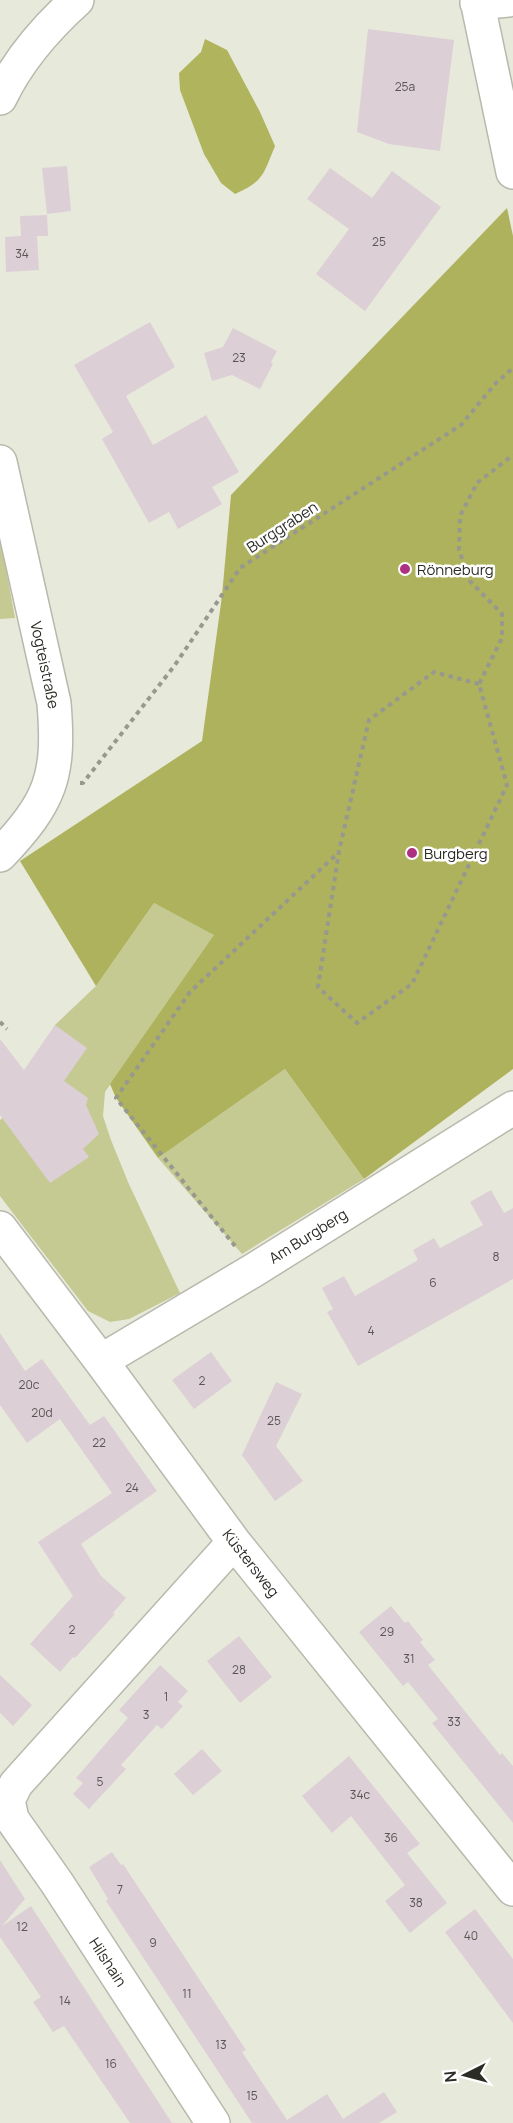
<svg xmlns="http://www.w3.org/2000/svg" width="513" height="2123" font-family="Manrope,sans-serif">
	<style>
		.green { fill: #c5c992 }
		.forest { fill: #aeb25c }
		.water { fill: #b0b45d }
		.building { fill: #ddcfd6 }
		.lines { fill: none; stroke-linecap: round; stroke-linejoin: round }
		.minor-casing { stroke: #b8b9ac; stroke-width: 36 }
		.path { stroke: #97988e; stroke-width: 4; stroke-dasharray: 4.5 4.5; stroke-linecap: butt }
		.minor { stroke: #fff; stroke-width: 33 }
		.poi-dot { fill: #ae3080; stroke: #fff; stroke-width: 2 }
		.labels { text-anchor: middle; dominant-baseline: central; stroke-width: 5; stroke-linejoin: round; paint-order: stroke }
		.number-label { font-size: 12px; fill: #585553 }
		.street-label { font-size: 15px; fill: #2c2c27; stroke: #fff }
		.poi-label { font-size: 15px; fill: #2c2c27; stroke: #fff; text-anchor: start }
	</style>
	<rect width="100%" height="100%" fill="#e7e9db"/>
	<path class="green" d="M0,536l15,82 -15,1z
		M154,903l61,32 -110,157 -2,24 8,24 17,42 52,111 -51,26 -19,3 -22,-11 -88,-115v-76l39,-30 16,-65 41,-39z
		M285,1069l79,110 -122,75 -84,-96z"/>
	<path class="forest" d="M507,208l6,28v833l-149,110 -79,-110 -127,89 -42,-60 -6,-14 104,-149 -60,-32 -58,83 -76,-125 182,-120 20,-145 9,-101z"/>
	<path class="water" d="M205,39l22,11 33,62 15,34c-12,29 -11,35 -40,48l-14,-11 -17,-29 -24,-64 -1,-17 22,-21z"/>
	<path class="building" d="M368,29l86,11 -14,111 -51,-7 -32,-12z
		M67,166l4,45 -24,3 -5,-46z
		M330,168l42,30 20,-27 49,36 -76,104 -49,-37 33,-45 -42,-30z
		M47,215l1,21h-11l2,34 -33,2 -1,-35 16,-1 -1,-20z
		M150,322l25,45 -49,29 27,49 53,-30 33,57 -27,15 10,17 -44,25 -9,-17 -20,11 -47,-84 11,-7 -39,-67z
		M233,328l44,23 -6,11 2,2 -13,25 -28,-14 -20,6 -8,-28 19,-6z
		M55,1025l32,23 -23,33 24,17 -2,7 13,29 -16,15 6,8 -39,26 -50,-68v-76l24,31z
		M491,1190l13,23 9,-5v71l-155,87 -31,-54 6,-3 -11,-21 22,-12 11,20 63,-36 -5,-10 21,-12 6,10 43,-23 -13,-23z
		M0,1333l25,38 17,-12 48,66 14,-9 53,75 -76,53 20,32 25,22 -13,15 2,1 -40,44 -2,-1 -13,15 -30,-28 43,-48 -35,-54 74,-49 -52,-74 -33,24 -27,-38z
		M211,1352l21,29 -38,28 -22,-29z
		M276,1382l26,12 -26,52 27,35 -28,20 -33,-46z
		M391,1606l14,17 3,-2 15,19 -3,2 15,18 -7,5 72,90 2,-2 11,13v57l-81,-100 6,-4 -30,-37 -5,4 -44,-54z
		M239,1636l33,41 -32,26 -33,-42z
		M160,1665l28,26 -10,11 5,4 -21,23 -5,-4 -36,40 5,4 -37,40 -16,-15 10,-11 -7,-5 52,-60 -9,-8z
		M0,1675l32,30 -19,21 -13,-13z
		M202,1749l20,22 -29,24 -19,-21z
		M349,1756l71,88 -13,9 40,50 -37,30 -25,-32 20,-16 -54,-69 -19,17 -30,-37z
		M112,1852l9,13 2,-1 123,186 -4,2 45,68 40,-26 16,25 41,-27 13,20 -18,11h-127l-146,-222 2,-2 -19,-32z
		M0,1860l25,39 -23,27 29,-20 141,217h-42l-66,-97 -11,6 -20,-30 8,-5 -41,-60z
		M475,1909l38,50v64l-68,-91z"/>
	<g class="lines">
		<g class="minor-casing">
			<path id="minor" d="M477,0l36,172
				M477,3l31,-3
				M0,98c18,-38 46,-70 77,-98
				M0,462l54,241c6,74 -3,98 -54,152
				M0,1228l101,133 133,181 279,347
				M101,1361l153,-91 259,-162
				M213,2123l-156,-240 -45,-64 -4,-19 8,-16 218,-242"/>
		</g>
		<path class="path" d="M479,684l-45,-12 -65,48 -30,131 -21,136 39,36 55,-39 95,-199 -28,-101 23,-46v-24l-32,-33 -11,-31 1,-34 17,-33 36,-28
			M80,783h3l92,-118 65,-97 221,-143 35,-42 17,-15
			M0,1022l7,7
			M235,1246l-119,-148 74,-106 149,-140"/>
		<use href="#minor" class="minor"/>
	</g>
	<g class="poi-dot">
		<circle cx="405" cy="569" r="6"/>
		<circle cx="412" cy="853" r="6"/>
	</g>
	<g class="labels">
		<g class="number-label">
			<text x="405" y="86">25a</text>
			<text x="379" y="241">25</text>
			<text x="22" y="253">34</text>
			<text x="239" y="357">23</text>
			<text x="496" y="1256">8</text>
			<text x="433" y="1282">6</text>
			<text x="371" y="1330">4</text>
			<text x="202" y="1380">2</text>
			<text x="29" y="1384">20c</text>
			<text x="42" y="1412">20d</text>
			<text x="274" y="1420">25</text>
			<text x="99" y="1442">22</text>
			<text x="132" y="1487">24</text>
			<text x="72" y="1629">2</text>
			<text x="387" y="1631">29</text>
			<text x="409" y="1658">31</text>
			<text x="239" y="1669">28</text>
			<text x="166" y="1696">1</text>
			<text x="146" y="1714">3</text>
			<text x="454" y="1721">33</text>
			<text x="100" y="1781">5</text>
			<text x="360" y="1794">34c</text>
			<text x="391" y="1837">36</text>
			<text x="120" y="1889">7</text>
			<text x="416" y="1902">38</text>
			<text x="22" y="1926">12</text>
			<text x="471" y="1935">40</text>
			<text x="153" y="1942">9</text>
			<text x="187" y="1993">11</text>
			<text x="65" y="2000">14</text>
			<text x="221" y="2044">13</text>
			<text x="111" y="2063">16</text>
			<text x="252" y="2095">15</text>
		</g>
		<g class="street-label">
			<text transform="translate(282 527) rotate(-33)">Burggraben</text>
			<text transform="translate(45 665) rotate(78)">Vogteistraße</text>
			<text transform="translate(308 1236) rotate(-32)">Am Burgberg</text>
			<text transform="translate(251 1563) rotate(52)">Küstersweg</text>
			<text transform="translate(108 1962) rotate(57)">Hilshain</text>
		</g>
		<g class="poi-label">
			<text x="417" y="569">Rönneburg</text>
			<text x="424" y="853">Burgberg</text>
		</g>
	</g>
	<g transform="translate(465 2075) rotate(264)" stroke="#ffffff" stroke-width="4.5" paint-order="stroke">
	<path d="M0-4.5L10 22L0 15L-10 22Z" fill="#2c2c27"/>
	<text y="-9" font-size="16" font-weight="bold" text-anchor="middle" fill="#2c2c27">N</text>
	</g>
</svg>
